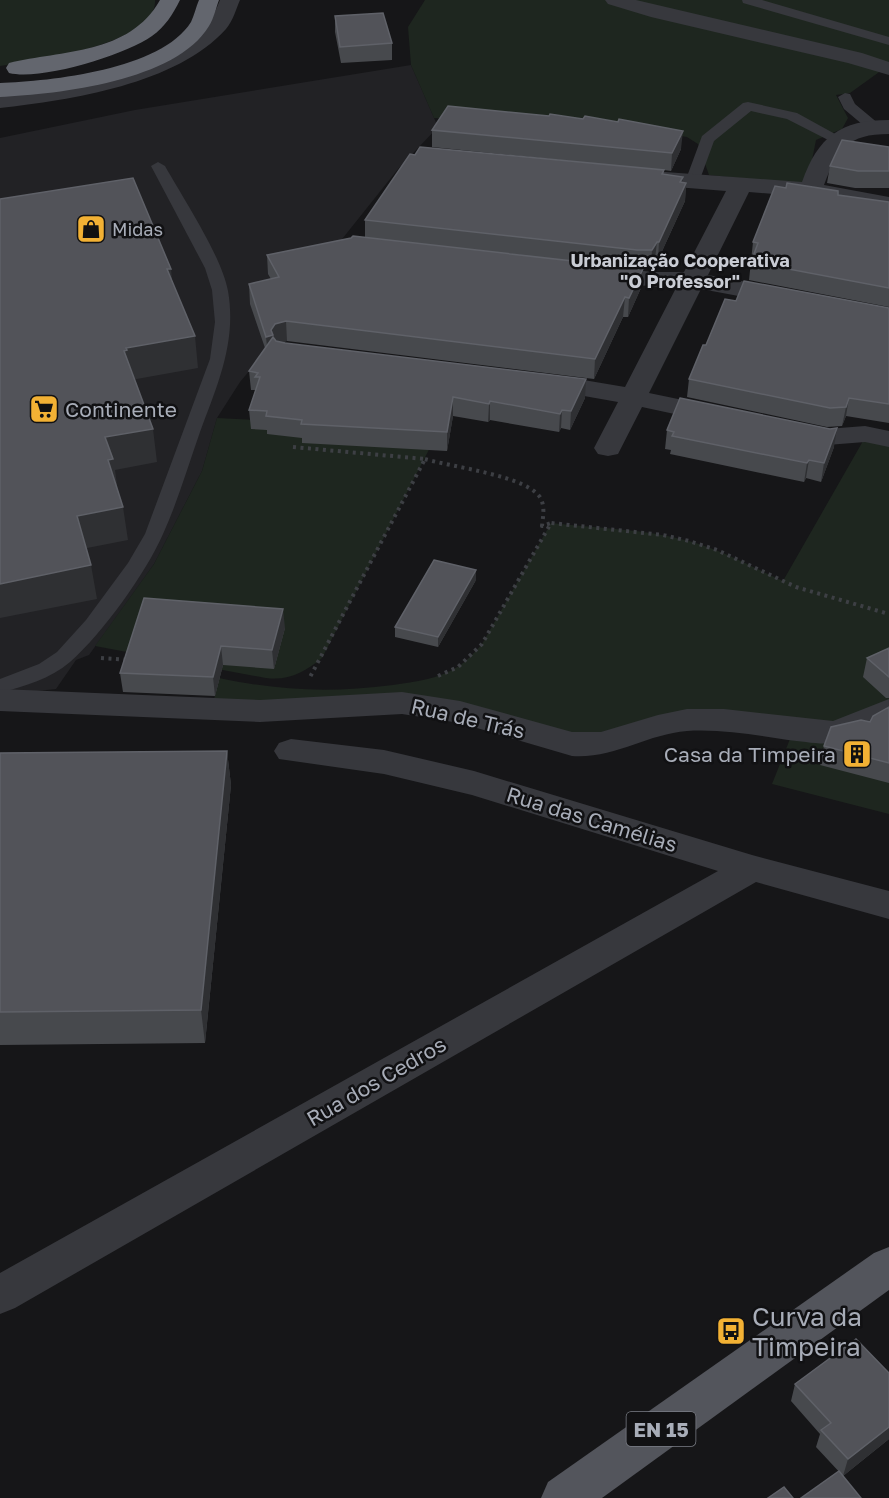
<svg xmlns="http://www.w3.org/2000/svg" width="889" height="1498" font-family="'Golos Text',sans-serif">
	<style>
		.built { fill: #222225 }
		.green { fill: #1e261f }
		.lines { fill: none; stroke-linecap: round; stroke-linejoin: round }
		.path { stroke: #3d3f44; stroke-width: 4; stroke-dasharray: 3 4.5; stroke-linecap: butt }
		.lane { fill: #37383d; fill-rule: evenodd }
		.street { fill: #37383d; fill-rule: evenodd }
		.primary { fill: #53555c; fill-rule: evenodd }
		.highway { fill: #63666e; fill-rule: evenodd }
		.wall { fill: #47494d }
		.shaded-wall { fill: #2f3033 }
		.building { fill: #525359; stroke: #5f6168; stroke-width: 1.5 }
		.labels { text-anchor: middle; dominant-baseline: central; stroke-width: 5; stroke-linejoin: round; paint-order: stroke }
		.far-poi-label { font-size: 18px; fill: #a8adb8; stroke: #111113; text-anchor: start }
		.far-neighbourhood-label { font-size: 18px; font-weight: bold; fill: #c9ccd4; stroke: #111113 }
		.shield { fill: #111113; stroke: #7b7e86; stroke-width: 1.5 }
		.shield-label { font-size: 20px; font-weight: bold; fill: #a8adb8 }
		.poi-label { font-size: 21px; fill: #a8adb8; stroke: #111113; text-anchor: start }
		.street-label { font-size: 21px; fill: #a8adb8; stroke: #111113 }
		.near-poi-label { font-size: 26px; fill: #a8adb8; stroke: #111113; text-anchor: start }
	</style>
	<rect width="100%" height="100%" fill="#161618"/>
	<path class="built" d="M411,65l27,62 -40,42 -75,94 -57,88 -26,31 -23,36 -15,53 -48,93 -65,91 -13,5 -20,29 -56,6v-557l135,-28z"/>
	<path class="green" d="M0,0h155c3,44 -123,62 -155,66z
		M425,0h464v65l-39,28 -14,2 12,23 -6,11 -26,11 -5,25 -7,17 -11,1 -84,-8 -11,-31 -11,-7 -53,-8 -200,-11 -23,-53 -3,-38z
		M217,418l222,12 -117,228c-17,14 -33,23 -56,20l-171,-32 59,-82 48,-93z
		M863,441l26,5v260l-51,23 -160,-16 -90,28 -115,-29 -260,-8 6,-26c62,13 111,15 174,7 22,-3 46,-6 66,-19 9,-6 16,-14 23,-22l69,-121c45,5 94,6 138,18 33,9 63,26 94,40z
		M889,715v99l-117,-30 20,-50z"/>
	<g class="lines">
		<path class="path" d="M293,447l132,12 -116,220
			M425,459c26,8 105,17 116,40 4,9 2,17 1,27l9,-3
			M101,658l28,2
			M438,676l20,-9 24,-23 69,-121 112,12 26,6 28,9 79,37 93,27"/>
		<path class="lane" d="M742,0h20l127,37v8l-146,-42z
			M845,93l5,1 5,10 24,20 2,3 -2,3h-10l-25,-21 -6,-12z
			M748,102l49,11 49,27 -2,3h-10l-47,-24 -36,-8 -37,30 -15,41 -7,4 -5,-1 -2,-3 17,-46 41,-33z
			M158,162l7,4c18,32 57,91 63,125 9,51 -11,95 -28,141 -12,34 -22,69 -37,102 -17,39 -61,100 -93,128 -20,17 -45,24 -70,31v-14l39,-15 18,-12 29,-32 42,-57 17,-29 65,-175 5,-37 -3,-32 -7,-22 -54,-102z"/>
		<path class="street" d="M220,0h20c-4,9 -7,21 -14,29 -49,55 -155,71 -226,79v-14c55,-6 176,-25 210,-73 4,-6 7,-14 10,-21z
			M605,0h31l226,53 27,9v13l-41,-12 -197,-46 -43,-13z
			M889,120v14c-41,0 -52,15 -65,51l65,12v14l-78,-14 -62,-5 -41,83 78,14 9,3 4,5 -4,5 -9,3 -85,-16 -52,104 82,17 4,6 -4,6 -10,2 -79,-17 -24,47 -10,2 -10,-2 -4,-6 24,-46 -85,-15 -4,-6 4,-6 9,-2 83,14 51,-99 -79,-6 -9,-3 -4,-5 4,-5 9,-3 56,6h31l42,-81 -88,-7 -8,-2 -4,-5 4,-5 8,-2 164,12c16,-45 38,-62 87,-62z
			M792,422l35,7 38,-3 24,5v16l-24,-5 -38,3 -45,-9 -4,-6 4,-6z
			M0,689l260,11 142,-8 58,9 112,31h29l57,-17 29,-6h37l109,12 56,-22v24c-18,8 -36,18 -56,20 -14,2 -31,-2 -45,-3 -33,-5 -67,-11 -101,-9 -40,3 -73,28 -115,25l-112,-33 -58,-9 -142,8 -260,-11z
			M291,739l93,11 90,21 278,84 137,36v28l-133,-37 -741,426 -15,6v-41l718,-402 -246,-76 -88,-21 -105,-15 -5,-8 5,-8z"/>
		<path class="primary" d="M889,1247v43l-287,208h-61l7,-16 326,-229z"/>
		<path class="highway" d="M160,0h20c-7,14 -15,27 -28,36 -27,19 -111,45 -143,37l-3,-5 3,-5c53,-13 120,-8 151,-63z
			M199,0h20c-3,8 -5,18 -10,26 -33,55 -150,68 -209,71v-14c51,-2 161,-13 191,-61 3,-6 5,-15 8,-22z"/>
	</g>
	<path class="wall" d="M335,16l57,27v17l-51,3 -6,-31z
		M432,130l249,19 -10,22 -7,-1v4l18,8 4,1 -1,18 -27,59 -3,-1 -4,9h-16l-159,-18 167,19 -2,19 -13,29h-5l-29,62 -307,-38 -5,1 303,56 -15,32 -9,-2 -2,4 -69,-12 -2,2 -35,-6 -6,35 -145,-8v-5l-35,-4v-4l-16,-1 -2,-19 7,-20h-5l-2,-19 16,-23 -15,-44 -1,-20 22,-5 -3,-5 -1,-19 98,-18v-17l50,-65 204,11 -187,-19z
		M889,147v41h-34l-28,-5 3,-17z
		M838,195l51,7v105l-140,-27 4,-38z
		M736,301l153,7v115l-43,-7 -4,10 -15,1 -140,-30 2,-18 17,-34z
		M667,430l167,17 -13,35 -15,-4 -2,4 -134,-28 1,-4 -6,-1z
		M476,580l-38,67 -43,-10v-10z
		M285,628l-11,41 -51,-4 -8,31 -92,-4 -3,-19z
		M889,648v50h-3l-23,-21 4,-19z
		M889,707v76l-69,-18 4,-19 46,-24z
		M227,751l4,34 -26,258 -205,2v-292z
		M889,1373v66l-46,37 -27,-29 4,-13 -29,-33 4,-17z"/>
	<path class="shaded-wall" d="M683,131l-2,18 -10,22 1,-18z
		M683,177l-2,17 5,-11 -1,18 -27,59 1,-18z
		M657,242l-2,17 -4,9 1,-18z
		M167,269h4l3,31z
		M643,269l-2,19 -13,29 1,-19z
		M625,297l-2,20 -29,62 1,-20z
		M286,321l1,20 -11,3 -8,12 -2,-19 9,-13z
		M195,336l3,32 -67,12 -7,-29 2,-3z
		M586,379l-1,19 -15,32 1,-19z
		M453,397v19l-6,35v-19z
		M849,398l-3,18 -4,10 4,-19z
		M490,401v19l-2,2 1,-18z
		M562,410l-1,18 -2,4 1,-18z
		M837,428l-3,19 -13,35 3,-19z
		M153,429l4,33 -42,8 3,22 -5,1 -8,-56z
		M809,460l-3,18 -2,4 3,-19z
		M123,507l5,33 -46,9 -5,-33z
		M91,565l6,34 -97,19v-34z
		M476,570v10l-38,67v-10z
		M283,609l2,19 -11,41 -2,-19z
		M221,646l2,19 -8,31 -2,-19z
		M227,751l4,34 -26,258 -4,-33z
		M889,1427v12l-46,37 5,-17z"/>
	<path class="building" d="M383,13l9,30 -52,4 -5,-31z
		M448,106l101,10 1,-2 33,5 2,-3 33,6 1,-3 64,12 -11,22 -240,-23z
		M842,140l47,7v24h-31l-28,-5z
		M420,147l244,23 -2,4 21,3 -3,5 6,1 -27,59h-2l-5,8h-15l-272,-30 45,-66 5,1z
		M133,178l38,91h-4l28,67 -69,12 1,2 -3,1 29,78 -48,8 8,22 -5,1 15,47 -46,9 14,49 -91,19v-385z
		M787,183l51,8v4l51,7v86l-138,-26 7,-19 -5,-1 22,-56 11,2z
		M353,236l290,33 -14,29 -4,-1 -30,62 -309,-38 -11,3 -4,6 2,5 -7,2 -17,-53 30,-7 -12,-22 84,-17z
		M744,281l145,27v96l-40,-6 -3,9 -16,1 -141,-29 14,-34h3l19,-46 11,2z
		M273,337l3,4 9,2 301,36 -15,32 -9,-1 -2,4 -70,-13 -1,3 -36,-7 -6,35 -146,-8 1,-4 -36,-4 1,-5 -18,-1 11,-33h-5l3,-4 -9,-2z
		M680,398l150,31 7,-1 -13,35 -15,-3 -2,3 -135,-27 2,-4 -7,-2z
		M434,560l42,10 -38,67 -43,-10z
		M144,598l139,11 -11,41 -51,-4 -8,31 -93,-4z
		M889,648v29l-22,-19z
		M889,707v56l-65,-17 7,-19 30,-7 9,2 3,-6z
		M227,751l-26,259 -201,2v-259z
		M856,1339l33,34v54l-41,32 -27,-29 10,-7 -36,-39z
		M839,1471l22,27h-60z
		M784,1487l9,11h-25z"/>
	<defs>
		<g id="shop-square" transform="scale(1.5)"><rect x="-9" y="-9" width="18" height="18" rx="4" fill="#f2b134" stroke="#111113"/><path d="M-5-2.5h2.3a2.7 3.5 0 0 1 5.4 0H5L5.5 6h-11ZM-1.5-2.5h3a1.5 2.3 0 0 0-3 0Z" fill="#111"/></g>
		<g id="supermarket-square" transform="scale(1.5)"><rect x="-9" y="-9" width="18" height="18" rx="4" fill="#f2b134" stroke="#111113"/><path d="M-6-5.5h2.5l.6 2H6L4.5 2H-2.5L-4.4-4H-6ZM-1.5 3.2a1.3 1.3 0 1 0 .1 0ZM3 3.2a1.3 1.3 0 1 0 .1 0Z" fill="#111"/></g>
		<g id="building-square" transform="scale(1.5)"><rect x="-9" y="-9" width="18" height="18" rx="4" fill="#f2b134" stroke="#111113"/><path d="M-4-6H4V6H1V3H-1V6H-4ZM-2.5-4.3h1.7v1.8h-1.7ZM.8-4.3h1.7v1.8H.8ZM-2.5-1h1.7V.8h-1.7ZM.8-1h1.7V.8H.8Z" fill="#111"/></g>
		<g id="bus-square" transform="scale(1.5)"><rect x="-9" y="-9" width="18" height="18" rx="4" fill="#f2b134" stroke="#111113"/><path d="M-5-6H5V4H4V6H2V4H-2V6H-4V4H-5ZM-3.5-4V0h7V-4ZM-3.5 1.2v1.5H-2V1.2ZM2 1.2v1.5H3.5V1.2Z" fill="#111"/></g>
	</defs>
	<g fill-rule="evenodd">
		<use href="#shop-square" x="91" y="229"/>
		<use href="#supermarket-square" x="44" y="409"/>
		<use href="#building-square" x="857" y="754"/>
		<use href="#bus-square" x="731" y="1331"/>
	</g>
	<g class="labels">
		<g class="far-poi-label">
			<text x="112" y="229">Midas</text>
		</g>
		<g class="far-neighbourhood-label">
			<text x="680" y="260">Urbanização Cooperativa<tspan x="680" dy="21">"O Professor"</tspan></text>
		</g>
		<rect class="shield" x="626.5" y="1412" width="69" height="34" rx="4.5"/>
		<g class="shield-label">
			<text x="661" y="1429">EN 15</text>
		</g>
		<g class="poi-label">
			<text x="65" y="409">Continente</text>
			<text x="836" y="754" text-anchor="end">Casa da Timpeira</text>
		</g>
		<g class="street-label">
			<text transform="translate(468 718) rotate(13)">Rua de Trás</text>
			<text transform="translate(592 819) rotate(17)">Rua das Camélias</text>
			<text transform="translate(376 1081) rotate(-30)">Rua dos Cedros</text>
		</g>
		<g class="near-poi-label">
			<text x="752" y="1316">Curva da<tspan x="752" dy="30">Timpeira</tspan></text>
		</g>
	</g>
</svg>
